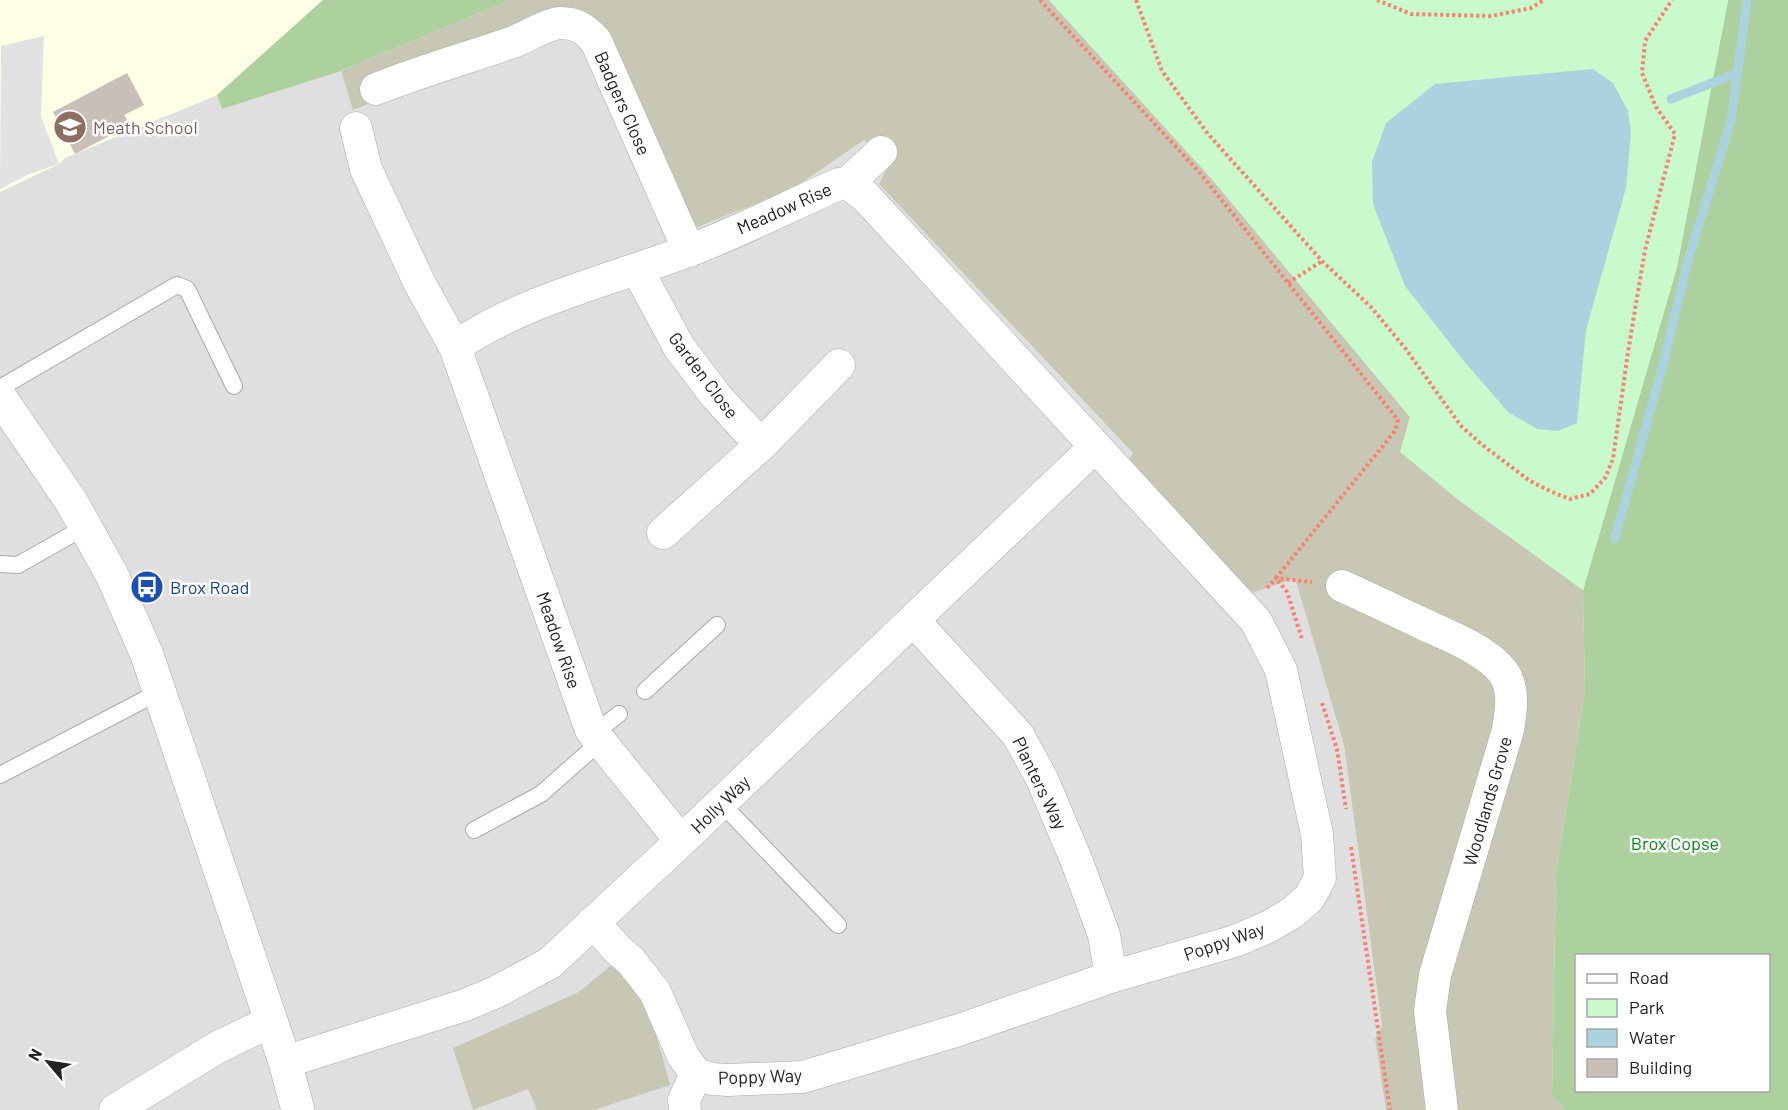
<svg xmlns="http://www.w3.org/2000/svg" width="1788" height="1110" font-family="Barlow,sans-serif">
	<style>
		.residential { fill: #e0dfdf }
		.education { fill: #ffffe5 }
		.construction { fill: #c7c7b4 }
		.forest { fill: #add19e; fill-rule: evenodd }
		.park { fill: #c8facc }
		.parking { fill: #e2e2e2 }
		.water { fill: #aad3df }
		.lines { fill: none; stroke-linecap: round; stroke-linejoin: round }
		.stream { stroke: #aad3df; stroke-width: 9 }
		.building { fill: #c7bfb8 }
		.service-casing { stroke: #a9a9a9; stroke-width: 18 }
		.minor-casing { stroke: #a9a9a9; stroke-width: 33 }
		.tertiary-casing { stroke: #a9a9a9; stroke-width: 34 }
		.path { stroke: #fa8072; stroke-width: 4; stroke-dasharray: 3 3; stroke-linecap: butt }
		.service { stroke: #fff; stroke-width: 16 }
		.minor { stroke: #fff; stroke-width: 32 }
		.tertiary { stroke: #fff; stroke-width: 33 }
		.labels { text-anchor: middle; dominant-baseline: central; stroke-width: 5; stroke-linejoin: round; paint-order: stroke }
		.street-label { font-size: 18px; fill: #222; stroke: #fff }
		.education-label { font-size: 18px; fill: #785e54; stroke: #fff; text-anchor: start }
		.transit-label { font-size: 18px; fill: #164399; stroke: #fff; text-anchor: start }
		.park-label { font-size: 18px; fill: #0c8416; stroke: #fff }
	</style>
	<rect width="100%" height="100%" fill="#f2efe9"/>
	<path class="residential" d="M577,27l91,212 126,-51 70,-48 25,24 -10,20 254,269 -6,10 168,114 49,168 38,281 -7,13 11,71h-1386v-918l59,-28 5,-6 153,-63 5,14 119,-38 13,39z"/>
	<path class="education" d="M0,0h323l-106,95 -152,63 -6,6 -59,28z"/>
	<path class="construction" d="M510,0h539l162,178 199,239 -9,35 59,49 123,89 2,101 -29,182 -4,222 12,15h-178l-11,-71 7,-13 -38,-281 -49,-167 -46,16 -122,-131 6,-10 -254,-269 10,-20 -25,-24 -70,48 -126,51 -91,-212 -224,83 -12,-39z
		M615,962l33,43 22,80 -76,25h-57l-9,-21 -55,21 -20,-62 126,-56z"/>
	<path class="forest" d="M323,0h187l-169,71 -119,38 -5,-14z
		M1728,0h60v1110h-224l-12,-15 4,-222 29,-182 -2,-101 94,-323zM1576,956h192v134h-192z"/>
	<path class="park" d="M1049,0h679l-51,267 -94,323 -123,-89 -60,-49 10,-35 -199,-239z"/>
	<path class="parking" d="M44,36l-3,80 18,48 -30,10 -29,15 1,-143z"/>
	<path class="water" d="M1593,69l20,14 15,28 3,22 -5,55 -40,142 -9,93 -19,8 -21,-2 -29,-17 -45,-52 -58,-74 -32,-82 -1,-42 14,-39 49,-39z"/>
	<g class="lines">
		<path class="stream" d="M1671,99l66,-26
			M1615,538l48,-173 24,-101 44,-143 16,-121"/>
	</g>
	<path class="building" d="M127,73l17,32 -20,10 6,10 -55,29 -22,-42z"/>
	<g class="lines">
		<g class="service-casing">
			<path id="service" d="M0,388l177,-103 10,4 47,97
				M0,564l18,1 67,-38
				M645,691l72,-66
				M595,733l24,-19
				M0,775l159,-83
				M721,803l117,122
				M474,830l67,-36 60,-53"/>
		</g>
		<g class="minor-casing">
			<path id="minor" d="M376,89c45,-18 91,-31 137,-47 13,-5 34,-18 47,-19 17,0 25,6 36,18l93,210
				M356,128l10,41 54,115 35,63 136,383 90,111
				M848,183l33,-31
				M637,269l42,78 37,49 45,49
				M455,347c67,-47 156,-67 233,-96 51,-19 101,-45 151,-67l9,-1 18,14 390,424 25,49 36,164 3,44 -11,20 -17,15 -24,14 -33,14 -124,36 -152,53 -156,47 -75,3 -16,-1 -16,-5 -13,-18 -28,-64 -24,-31 -13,-11 -25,-28
				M663,533l98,-88 78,-80
				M1342,586c26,12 52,24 79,37 24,11 66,27 82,49 12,17 8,39 5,58l-73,245 -5,36 12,99
				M913,620l105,115 24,44 35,83 27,73 7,42
				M285,1062l180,-57 31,-13 54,-29 131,-122 414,-394
				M115,1110l103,-63 52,-25
				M685,1110l-1,-10 12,-26"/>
		</g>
		<g class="tertiary-casing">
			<path id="tertiary" d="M0,397l71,104 41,74 35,80 138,407 13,48"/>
		</g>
		<path class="path" d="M1040,0l160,173 198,247 -3,11 -119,147 11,14 15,47
			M1136,0l26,71 46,63 114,127 49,46 34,41 56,78 20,18 49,37 22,11 18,7 20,-5 15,-16 8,-19 15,-107 17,-102 30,-116 -19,-27 -14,-34 3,-32 27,-41
			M1377,0l34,14 80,2 40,-8 13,-8
			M1288,283l34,-22
			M1267,588l9,-10 36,4
			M1322,703l15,46 9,60
			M1351,847l39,263"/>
		<use href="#service" class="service"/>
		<use href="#minor" class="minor"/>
		<use href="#tertiary" class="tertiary"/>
	</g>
	<defs>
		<g id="school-disc" transform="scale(1.725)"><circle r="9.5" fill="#8d6e63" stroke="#fff"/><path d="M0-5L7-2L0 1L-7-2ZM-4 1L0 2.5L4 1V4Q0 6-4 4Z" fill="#fff"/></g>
		<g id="bus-disc" transform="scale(1.725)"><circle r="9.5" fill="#1a4fb4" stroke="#fff"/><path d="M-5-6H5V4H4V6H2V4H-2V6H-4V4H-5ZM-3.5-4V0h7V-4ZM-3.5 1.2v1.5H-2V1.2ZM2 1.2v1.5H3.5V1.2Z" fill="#fff"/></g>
	</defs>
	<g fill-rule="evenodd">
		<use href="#school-disc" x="70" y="127"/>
		<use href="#bus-disc" x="147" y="587"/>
	</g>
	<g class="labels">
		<g class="street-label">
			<text transform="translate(623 103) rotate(66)">Badgers Close</text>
			<text transform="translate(784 208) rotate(-24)">Meadow Rise</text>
			<text transform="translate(704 375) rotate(53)">Garden Close</text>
			<text transform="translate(559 640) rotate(71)">Meadow Rise</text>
			<text transform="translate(1040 783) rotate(64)">Planters Way</text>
			<text transform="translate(1487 801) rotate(-74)">Woodlands Grove</text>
			<text transform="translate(720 804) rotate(-44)">Holly Way</text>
			<text transform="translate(1224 941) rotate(-19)">Poppy Way</text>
			<text transform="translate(760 1076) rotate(-2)">Poppy Way</text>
		</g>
		<g class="education-label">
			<text x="93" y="127">Meath School</text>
		</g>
		<g class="transit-label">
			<text x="170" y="587">Brox Road</text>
		</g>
		<g class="park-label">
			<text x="1675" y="843">Brox Copse</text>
		</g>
	</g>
	<rect x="1575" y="954" width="195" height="138" fill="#ffffff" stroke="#a7a7a7" stroke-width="1.5"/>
	<rect x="1587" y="974" width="30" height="9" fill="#ffffff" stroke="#a7a7a7" stroke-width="1.5"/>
	<text x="1629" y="984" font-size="18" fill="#222222">Road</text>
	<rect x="1587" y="999" width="30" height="18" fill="#c8facc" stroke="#a7a7a7" stroke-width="1.5"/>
	<text x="1629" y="1014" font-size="18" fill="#222222">Park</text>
	<rect x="1587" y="1029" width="30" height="18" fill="#aad3df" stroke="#a7a7a7" stroke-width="1.5"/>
	<text x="1629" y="1044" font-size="18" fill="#222222">Water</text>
	<rect x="1587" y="1059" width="30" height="18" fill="#c7bfb8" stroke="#a7a7a7" stroke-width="1.5"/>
	<text x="1629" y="1074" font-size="18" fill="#222222">Building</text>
	<g transform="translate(48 1062) rotate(299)" stroke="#ffffff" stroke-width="4.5" paint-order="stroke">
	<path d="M0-4.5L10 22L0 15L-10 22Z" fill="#222222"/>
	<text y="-9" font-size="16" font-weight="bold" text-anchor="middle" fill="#222222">N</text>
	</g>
</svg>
